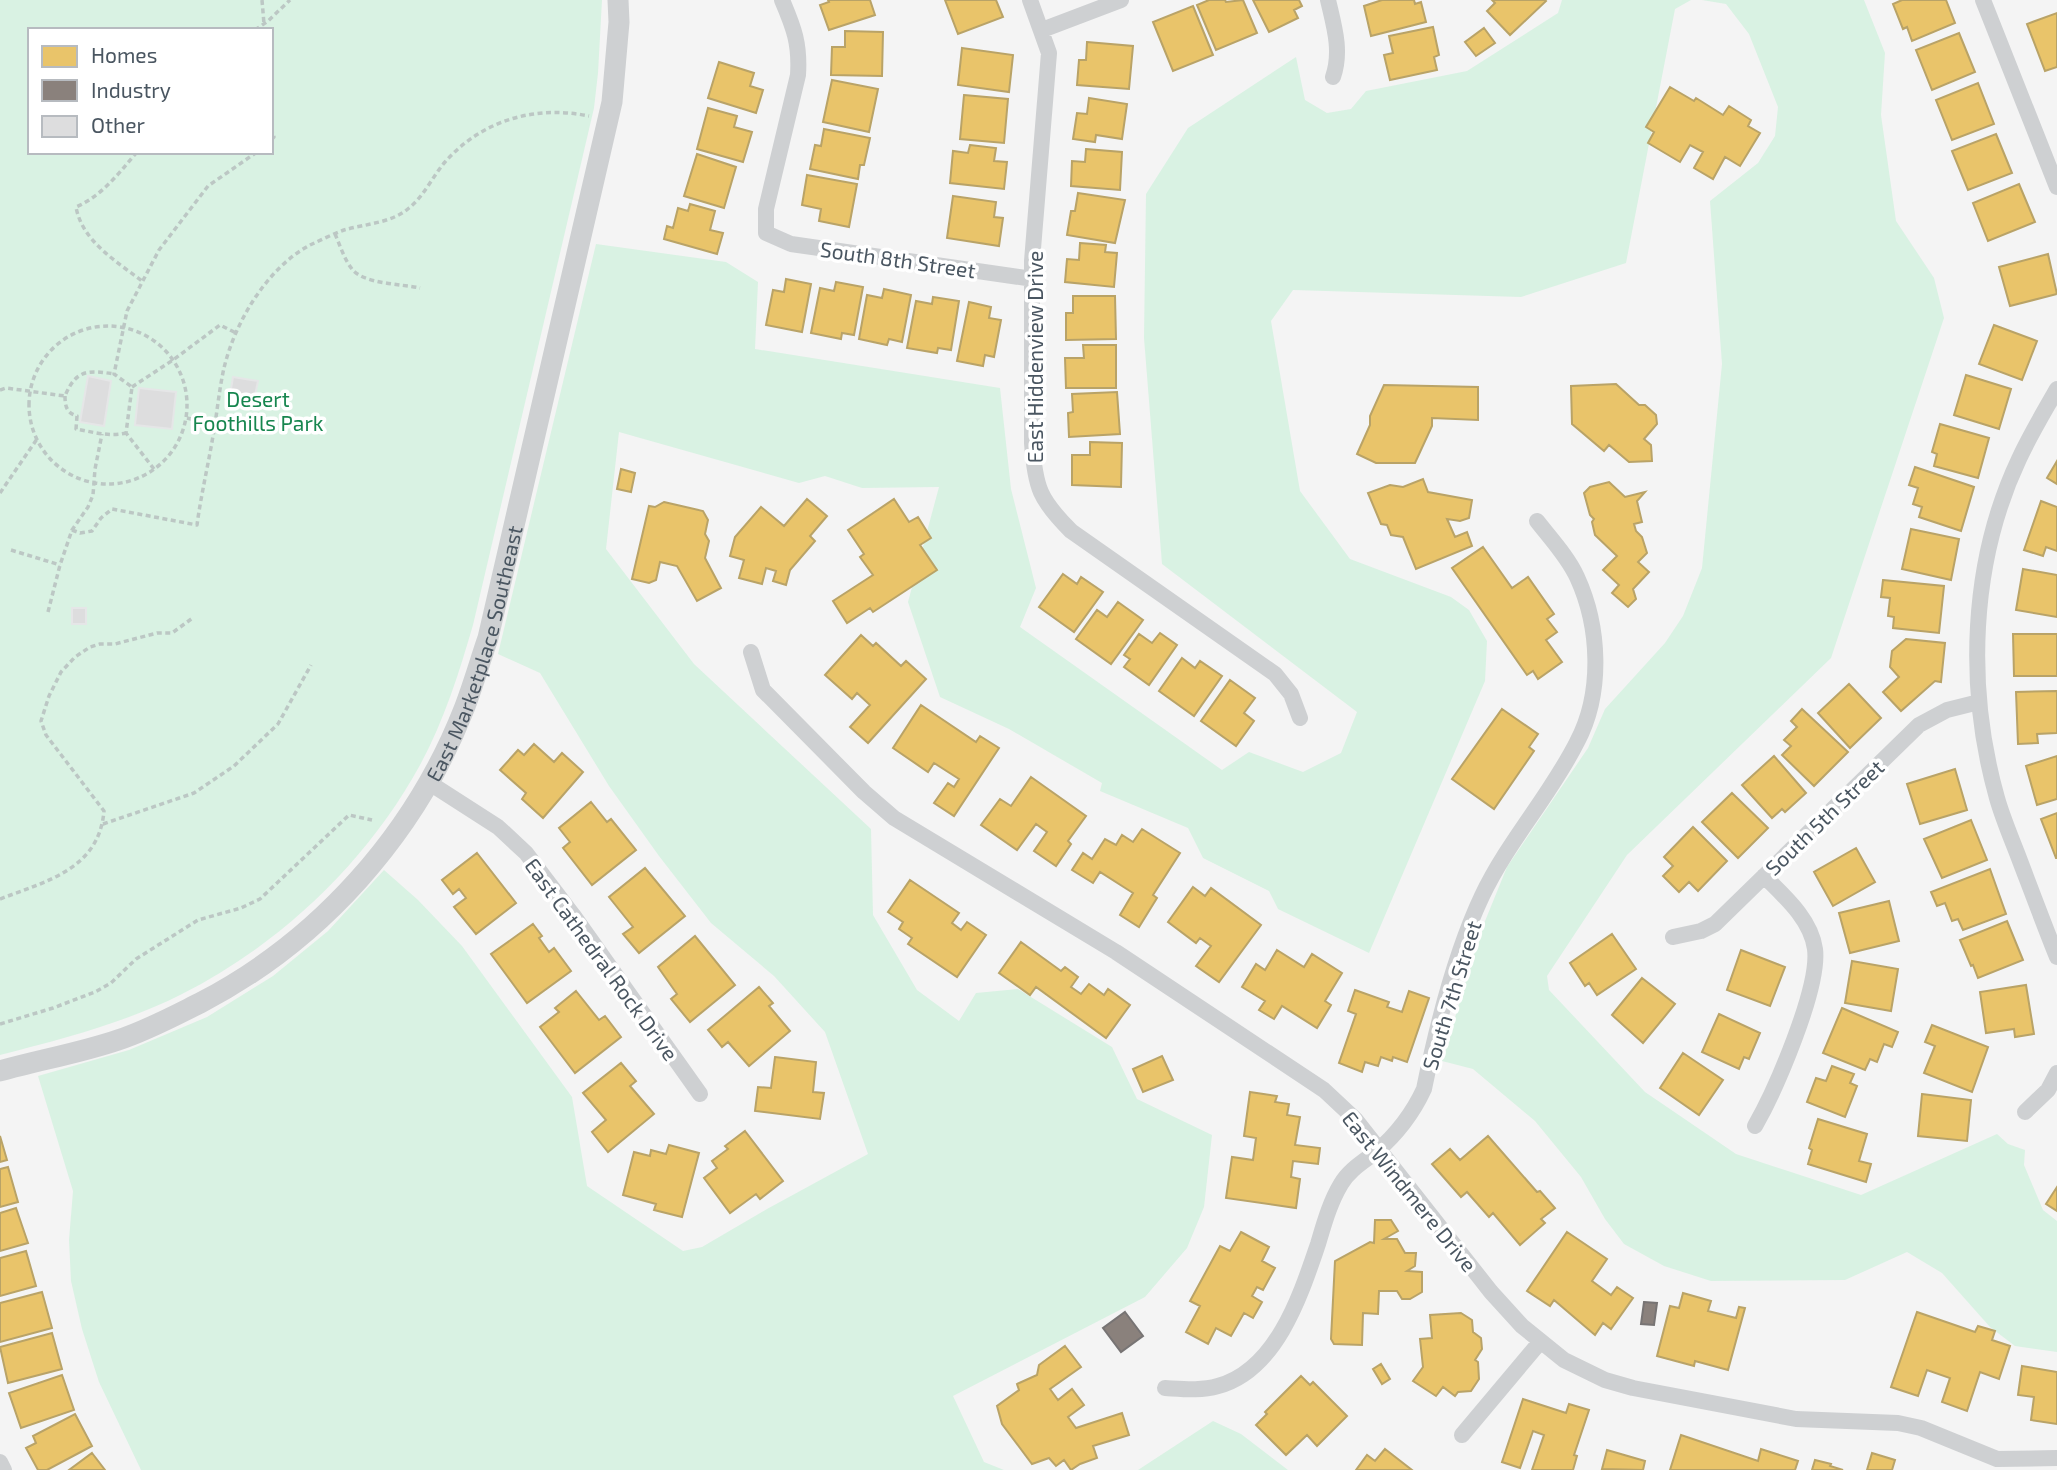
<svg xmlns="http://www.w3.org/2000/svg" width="2057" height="1470" font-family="'Exo 2',sans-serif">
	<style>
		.green { fill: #d9f2e3; fill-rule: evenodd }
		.homes { fill: #e9c46a; stroke: #b9a367; stroke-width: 2 }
		.industry { fill: #8a817c; stroke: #777474; stroke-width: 2 }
		.building { fill: #ddddde; stroke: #e5e6e7; stroke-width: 2 }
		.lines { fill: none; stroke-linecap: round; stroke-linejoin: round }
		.path { stroke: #bcc7c4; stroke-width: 3.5; stroke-dasharray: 5 3.5; stroke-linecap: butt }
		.minor { stroke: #ced0d2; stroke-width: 16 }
		.tertiary { stroke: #ced0d2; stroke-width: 21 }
		.labels { text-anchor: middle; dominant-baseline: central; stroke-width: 7; stroke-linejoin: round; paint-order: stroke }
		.street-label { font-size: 21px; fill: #4a5661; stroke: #fff }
		.park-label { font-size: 21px; fill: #17864f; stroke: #fff }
	</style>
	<rect width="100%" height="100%" fill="#f4f4f4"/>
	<path class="green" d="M0,0h602l-4,73 -4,35 -121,517c-14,48 -29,96 -53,140 -53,97 -139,179 -238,229 -57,29 -120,45 -182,61zM30,30h241v122h-241z
		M1562,0h129l-16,9 -49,254 -105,34 -228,-7 -22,31 29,170 50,68 101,38 18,13 18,31 -2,40 -116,272 -91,-44 -9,-18 -66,-33 -15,-30 -88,-37 2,-8 -93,-54 -69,-32 -32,-95 31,-115 -77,1 -37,-12 -26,7 -180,-51 -13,117 88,115 177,165 2,86 44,75 42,31 17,-28 42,-4 94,58 25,52 75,36 -8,72 -17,41 -42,49 -192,99 31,66 20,8h-863l-42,-88 -17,-53 -11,-48 -2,-41 4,-49 -35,-115 91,-26 78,-33 66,-41 55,-45 56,-61 34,30 44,46 110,151 15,89 96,65 19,-4 65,-38 101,-55 -43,-122 -51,-56 -63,-53 -52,-67 -50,-70 -69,-113 -42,-19 98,-410 130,18 32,20 -3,67 245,39 11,101 25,99 -16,39 202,143 27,-18 54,20 38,-19 16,-41 -195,-148 -18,-226 2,-144 42,-66 108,-71 9,43 22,13 24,-4 15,-18 101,-20 91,-58z
		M1702,0h162l21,53 -4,62 15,106 38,57 10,40 -113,340 -204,197 -80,121 2,14 96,102 91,62 125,41 136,-61 11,10 17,6 -1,15 19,45 14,11v131l-42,-6 -25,-19 -48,-54 -35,-21 -62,28 -134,1 -47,-15 -40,-22 -19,-25 -24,-42 -46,-56 -62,-52 -31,-8 39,-130 26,-64 81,-119 17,-39 60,-66 18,-27 19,-48 20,-204 -12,-163 48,-38 17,-27 3,-29 -29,-73 -23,-30z
		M1213,1421l28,13 47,36h-150z"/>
	<path class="homes" d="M828,0h42l5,15 -46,15 -9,-25 9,-3z
		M945,0h51l7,17 -45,17z
		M1209,0h16l1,2 17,-2 14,33 -41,17 -19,-45z
		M1253,0h46l3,6 -8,4 4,8 -29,14z
		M1382,0h32l1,4 6,-2 5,20 -55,14 -7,-30z
		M1492,0h53l1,1 -36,34 -23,-24 8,-8z
		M1902,0h44l9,23 -43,18 -5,-14 -4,2 -10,-25z
		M1193,6l20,49 -40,16 -20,-49z
		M2057,13v54l-12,4 -18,-47z
		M1433,27l6,28 -5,2 3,13 -47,10 -6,-25 9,-2 -4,-17z
		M1484,28l11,15 -19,13 -11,-14z
		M845,31l38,1 -1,44 -51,-1 1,-28h13z
		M1959,33l16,39 -43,18 -16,-40z
		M1087,42l46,4 -4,43 -52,-4 2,-25h7z
		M962,48l51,7 -4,37 -51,-7z
		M719,62l35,11 -4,13 13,4 -7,23 -48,-15z
		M832,80l46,9 -9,43 -46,-10z
		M1978,83l16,41 -42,16 -16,-40z
		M1670,87l24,14 2,-3 27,17 6,-9 22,14 -3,6 12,7 -20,33 -15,-9 -12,22 -19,-11 9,-16 -13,-7 -10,17 -32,-19 6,-11 -8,-5z
		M964,95l44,4 -4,44 -44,-4z
		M1089,98l38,6 -5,35 -26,-4 -1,7 -22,-3 4,-26 10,1z
		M708,108l29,8 -3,11 18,5 -9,30 -46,-13z
		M824,129l46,9 -6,27h-4l-2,14 -48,-10 5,-24 6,1z
		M1996,134l16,39 -44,17 -16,-39z
		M970,145l26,3 -2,13 13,1 -3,27 -54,-6 3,-32 15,2z
		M1086,149l36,3 -2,38 -49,-4 1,-25 13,1z
		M697,154l39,13 -12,41 -40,-12z
		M807,175l50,9 -8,43 -30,-6 2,-12 -19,-4z
		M2019,184l16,38 -47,19 -15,-38z
		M1078,193l47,7 -10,43 -48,-8 4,-24h4z
		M953,196l43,6 -2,15 9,1 -4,28 -52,-8z
		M690,204l25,7 -5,19 13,3 -6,21 -53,-15 3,-13 6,2 5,-20 10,3z
		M1080,243l26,2 -1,7 12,1 -3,34 -49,-5 2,-23 12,1z
		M2048,254l9,40 -47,12 -11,-39z
		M786,279l25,5 -9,48 -36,-7 7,-35 11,2z
		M836,282l27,5 -9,48 -12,-2 -1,6 -30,-6 9,-45 14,3z
		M884,289l27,6 -9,47 -13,-3 -2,6 -28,-6 8,-44 15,3z
		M1073,296h42l1,43 -50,1v-27h7z
		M933,297l26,4 -8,49 -13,-2 -1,5 -30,-5 9,-47 16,3z
		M969,302l22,5 -2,11 12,2 -7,37 -9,-2 -2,11 -26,-5z
		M1994,325l43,16 -15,39 -43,-16z
		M1083,345h33v43h-50l-1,-30h19z
		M1966,375l45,14 -12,40 -45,-14z
		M1616,384l23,21h6l11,10 1,9 -13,15 7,6 1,16 -23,1 -20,-17 -5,6 -32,-27 -1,-38z
		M1384,385l94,2v33l-46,-2v8l-17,37h-39l-19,-9 13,-29v-9z
		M1117,392l3,42 -51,3 -1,-24 5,-1 -1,-18z
		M1940,424l49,14 -11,40 -44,-12 3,-12 -5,-2z
		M1090,442l32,1 -1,44 -49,-2v-30h18z
		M2057,461v23l-10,-6z
		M1915,467l59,20 -13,44 -42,-14 3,-10 -9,-3 5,-16 -9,-3z
		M621,469l14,4 -4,19 -14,-3z
		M1423,479l5,13 44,8 -3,18 -9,3 -13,-2 8,18 12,-5 5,14 -56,23 -13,-32 -12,-2 -4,-10 -6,-1 -13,-31 22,-8 13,2z
		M1609,482l16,15 20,-5 -8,9 5,21 -8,2 2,7 6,6 5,16 -9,9 11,10 -16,17 3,10 -8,8 -16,-14 7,-8 -16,-15 14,-14 -22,-21 -3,-13 2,-3 -4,-4 -6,-22 6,-6z
		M807,499l20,17 -17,20 5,5 -25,29 -4,15 -13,-4 3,-10 -10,-3 -4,16 -23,-6 5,-18 -14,-4 5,-19 26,-30 23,19z
		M894,499l15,23 9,-5 13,21 -11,7 17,25 -64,42 -3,-4 -23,15 -14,-22 40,-26 -13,-18 4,-3 -16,-24z
		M2041,501l16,6v44l-11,-4 -3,9 -19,-6z
		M664,502l39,9 5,9 -3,14 4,7 -4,17 16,30 -24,13 -20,-35 -17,-4 -4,18 -7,3 -17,-4 17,-73 6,1z
		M1911,529l48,10 -8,41 -49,-11z
		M1483,547l29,41 16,-11 26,37 -7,5 10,13 -11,8 16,22 -24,17 -5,-8 -6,4 -75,-107z
		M2023,569l34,6v42l-41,-7z
		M1063,574l14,10 4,-7 22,15 -29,40 -35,-25z
		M1883,580l61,6 -5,47 -46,-5 1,-11 -6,-1 2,-18 -9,-1z
		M1118,602l25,18 -32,44 -35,-25 21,-29 10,7z
		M1160,633l17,12 -28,40 -25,-18 6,-8 -6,-4 15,-21 13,9z
		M2013,634h44v42h-43z
		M861,635l12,11 3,-3 25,23 5,-5 20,18 -58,64 -18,-16 20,-22 -13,-12 -5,6 -27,-24z
		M1906,639l39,4 -4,39 -6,-1 -34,30 -18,-19 16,-15 -9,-10 2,-16z
		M1182,658l13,10 5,-7 22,15 -28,40 -35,-25z
		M1230,680l25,18 -11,15 10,8 -18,25 -35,-25z
		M1849,684l32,34 -31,30 -32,-35z
		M2057,691v42l-20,1 1,9 -20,1 -2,-52z
		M921,705l55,37 4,-6 19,12 -45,68 -20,-13 14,-20 6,4 5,-8 -25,-16 -6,9 -35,-24z
		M1502,709l36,25 -9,13 5,4 -40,58 -42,-30z
		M1802,709l46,43 -34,34 -32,-31 9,-9 -7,-6 13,-13 -6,-6z
		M534,744l20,18 8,-9 21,19 -40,46 -21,-19 4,-6 -26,-23 18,-20 6,5z
		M1774,756l32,37 -21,19 -3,-3 -10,9 -30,-33z
		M2057,756v43l-20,6 -11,-39z
		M1955,769l12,41 -47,14 -13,-40z
		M1031,777l55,39 -18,25 3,3 -15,22 -22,-15 13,-19 -11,-8 -19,26 -36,-25 19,-26 11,7z
		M1732,793l36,35 -30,30 -36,-36z
		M591,802l16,20 4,-3 25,31 -44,35 -29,-37 7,-6 -11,-14z
		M2057,813v45h-1l-15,-39z
		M1971,820l16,40 -45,18 -18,-39z
		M1693,827l34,34 -29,30 -9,-9 -10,10 -16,-16 10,-10 -9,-9z
		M1142,829l38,24 -27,42 4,3 -18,29 -19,-12 13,-22 -33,-21 -7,11 -21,-13 11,-17 9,6 13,-20 11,6 6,-10 11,7z
		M1856,848l19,34 -42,24 -19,-34z
		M477,853l39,50 -40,31 -22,-27 12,-9 -7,-9 -6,5 -11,-14z
		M645,868l40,48 -46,37 -16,-19 10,-7 -24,-30z
		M1990,869l16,45 -43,16 -5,-11 -6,2 -7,-18 -8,3 -6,-14z
		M910,880l49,33 -7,10 9,7 6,-8 19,13 -29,42 -49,-33 4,-6 -13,-9 4,-7 -15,-10z
		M1193,887l12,9 6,-8 50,37 -42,57 -23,-16 15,-20 -11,-8 -4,5 -28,-21z
		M1889,901l10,40 -49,12 -11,-40z
		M2007,921l16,39 -45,18 -5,-13 -2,1 -11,-26z
		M533,924l9,12 -3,2 10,14 5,-4 17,23 -44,32 -36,-49z
		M1612,934l24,35 -39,26 -8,-12 -4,3 -15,-23z
		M695,936l40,49 -45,37 -19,-23 6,-5 -19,-27z
		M1021,942l40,29 4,-4 13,10 -7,10 10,7 8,-10 15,11 4,-6 22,16 -24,33 -70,-51 -6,8 -31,-22z
		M1277,950l27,17 8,-13 30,19 -17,28 6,4 -14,23 -35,-22 -8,13 -15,-9 6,-9 -23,-14 14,-23 9,6z
		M1741,950l44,17 -15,39 -43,-16z
		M1852,961l46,8 -7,42 -46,-8z
		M1642,978l33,26 -32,39 -31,-28z
		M2026,985l8,49 -19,3 -1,-8 -28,4 -6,-41z
		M759,987l14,16 -4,3 21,25 -41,35 -21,-24 -6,5 -14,-17z
		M1355,990l34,12 -2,5 15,5 7,-21 20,7 -22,64 -14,-5 -1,4 -11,-4 -3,9 -13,-4 -3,10 -23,-9 17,-49 -8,-3z
		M576,991l23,29 6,-4 16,21 -46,36 -35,-46 19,-15 -4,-4z
		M1842,1008l56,24 -6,15 -8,-3 -7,18 -7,-3 -5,11 -42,-17z
		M1719,1014l41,19 -11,26 -5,-2 -5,12 -37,-17z
		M1932,1025l56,22 -16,45 -48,-19 11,-27 -10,-4z
		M1683,1053l40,27 -24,35 -39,-27z
		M1162,1056l11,24 -30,12 -10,-23z
		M775,1057l41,5 -3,30 11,1 -4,26 -65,-8 3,-24 13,1z
		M621,1063l15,18 -6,5 24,28 -46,38 -16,-20 14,-12 -23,-27z
		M1832,1066l22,8 -4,9 7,3 -12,31 -38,-15 9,-24 10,3z
		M1250,1092l27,4 -2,6 14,2 -2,11 13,2 -5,28 25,3 -2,16 -25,-3 -2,16 9,2 -4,29 -70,-10 6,-41 21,3 3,-22 -12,-2z
		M1922,1094l49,6 -4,41 -49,-5z
		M1818,1119l49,15 -8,27 12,3 -5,18 -58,-18 4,-14 -3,-2z
		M745,1131l38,50 -23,18 -4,-5 -26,19 -26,-35 13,-10 -5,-7 16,-12 -3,-3z
		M0,1136l7,24 -7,2z
		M1488,1136l49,56 3,-1 15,17 -14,11 4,4 -25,22 -27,-32 -4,4 -22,-25 -6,5 -29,-33 18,-15 10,11z
		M669,1145l30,8 -17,64 -28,-7 2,-6 -33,-9 11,-43 16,4 1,-6 15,4z
		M8,1167l10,35 -18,5v-38z
		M2057,1187v24l-11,-7z
		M16,1208l12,35 -28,8v-38z
		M1375,1220h16l7,11 -14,8h13l8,14h11l-1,13 -8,5 15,1v20l-12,7h-8l-5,-8h-18l-1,23 -15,-1 -1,32 -28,-1 -3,-5 4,-78 35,-19 4,1z
		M1241,1232l28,15 -7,14 13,7 -12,22 -6,-3 -5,9 10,6 -9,16 -9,-5 -13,23 -15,-8 -8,16 -22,-12 14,-26 -10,-5 30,-55 10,5z
		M1567,1232l40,27 -15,22 19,14 6,-8 16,11 -22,31 -8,-6 -8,12 -41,-35 -4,6 -23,-15z
		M26,1251l10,35 -36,10v-38z
		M42,1292l10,36 -52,14v-39z
		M1683,1293l28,8 -3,10 28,7 3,-11 6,1 -17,62 -33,-9 -1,5 -37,-10 13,-50 9,2z
		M1917,1312l58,20 3,-6 17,5 -3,9 18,6 -11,33 -19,-7 -13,39 -25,-9 8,-24 -23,-8 -9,26 -27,-9z
		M1461,1313l11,7 1,12 8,6 1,11 -7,11 3,2 1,17 -8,12 -13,1 -3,4 -12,-9 -7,9 -23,-15 10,-14 -3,-28 12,-1 -2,-23z
		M52,1333l10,36 -54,14 -8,-36z
		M1065,1346l16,21 -31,22 8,11 14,-11 12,16 -16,12 8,11 46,-15 7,22 -36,11 4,12 -17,6 -9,6 -7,-10 -8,6 -7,-8 -17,6 -30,-40 -5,-18 22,-16 -2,-6 20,-9 2,-10z
		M1381,1364l9,15 -8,5 -9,-15z
		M2022,1366l35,6v52l-26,-4 3,-23 -16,-2z
		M62,1375l12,35 -53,18 -12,-35z
		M1301,1376l9,9 3,-3 34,34 -30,30 -10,-11 -21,20 -30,-30 11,-11 -2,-2z
		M1523,1399l43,14 3,-9 20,6 -15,45 3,1 -4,14h-41l12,-35 -11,-4 -13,37 -18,-6z
		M75,1414l17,32 -45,24h-9l-12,-22 10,-5 -3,-7z
		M1681,1435l77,26 3,-12 37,12 -3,9h-125z
		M1385,1449l27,21h-56l11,-15 8,6z
		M1607,1450l38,11 -2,9 -41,-1z
		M92,1453l13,17h-36z
		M1872,1453l23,7 -3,10h-25z
		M1815,1460l16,4 -1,2 13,4h-31z"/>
	<path class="industry" d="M1644,1302l13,1 -3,22 -13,-1z
		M1125,1312l18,24 -22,16 -18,-24z"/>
	<path class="building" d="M88,376l23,5 -7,45 -24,-4z
		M233,377l25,4 -5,24 -24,-4z
		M139,388l37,4 -4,37 -37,-4z
		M72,608h14v16h-14z"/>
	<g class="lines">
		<path class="path" d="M262,0l2,24
			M255,30l13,-9 22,-21
			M271,128l3,9 -3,3
			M137,152c-19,22 -34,43 -61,55 6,34 40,54 66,74
			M335,234c5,11 9,25 17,35 11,15 50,15 68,19
			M29 405a79 79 0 1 1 158 0a79 79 0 1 1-158 0Z
			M132,387l41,-27 47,-35 16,8
			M0,390l6,-2 59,8c11,-27 24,-26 49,-22
			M65,396c0,11 2,17 12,20l-1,13c17,3 33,8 50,4
			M187,418l28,7
			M154,469l-28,-36 6,-46 -18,-13 13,-63 32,-61 49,-64 49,-34
			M0,493l37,-54
			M72,530l8,3 12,-2 9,-13 11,-9 85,16c4,-30 11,-59 16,-89 4,-22 6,-46 11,-68 11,-46 43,-100 86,-123 11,-5 23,-11 34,-15 21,-6 48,-7 65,-22 15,-12 24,-32 36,-46 37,-42 90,-57 144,-46
			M11,550l49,15
			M48,612l12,-47 12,-35 16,-23 5,-12 2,-26 7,-35
			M103,824l91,-31 40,-27 44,-42 33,-59
			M0,899c47,-18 99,-30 104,-88l-58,-76 -5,-14 8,-25 12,-24 14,-15 15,-10 10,-3h15l42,-11h15l22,-16
			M0,1024l53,-16 42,-16 16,-9 25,-24 62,-39 43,-12 19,-9 89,-84 23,5"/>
		<path class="minor" d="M782,0c12,28 18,44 16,75l-32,134v24l25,11 242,35
			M1030,0l19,53 -17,208v182c3,45 8,57 39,88l204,143 16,20 9,24
			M1328,0c6,26 14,51 5,77
			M1983,0l74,187
			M1042,30l79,-30
			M2057,389c-13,23 -27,46 -38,70 -49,104 -53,229 -22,339 5,18 13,37 20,55 13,34 26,69 40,104
			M751,652l12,38 101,102 30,26 222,134 208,138 31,29 136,173 31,34 42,34 41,20 28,8 163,31 102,4 23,5 76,31 60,-1
			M428,782l70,45 28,26 47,62 127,179
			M1673,937l28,-6 14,-7 204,-199 28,-15 32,-8
			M2025,1112l23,-22 9,-17
			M1755,1126c20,-35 65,-138 60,-177 -4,-30 -31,-53 -51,-73
			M1165,1388c18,1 36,3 53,-2 59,-16 83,-92 100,-142 6,-20 12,-42 23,-60 8,-14 22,-22 35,-32 21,-18 36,-37 48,-63 12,-59 32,-138 58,-193 26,-55 68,-100 95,-154 26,-49 23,-115 0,-165 -9,-20 -26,-38 -40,-56
			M1462,1435l78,-93
			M0,1462l4,8"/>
		<path class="tertiary" id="s1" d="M0,1071c39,-11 80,-18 118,-31 28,-9 56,-24 82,-37 120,-62 215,-169 264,-294 9,-23 16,-48 24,-71l124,-536 7,-80 -1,-22"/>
	</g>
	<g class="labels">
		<g class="street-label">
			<text transform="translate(898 259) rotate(8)">South 8th Street</text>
			<text transform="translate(1034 357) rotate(-90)">East Hiddenview Drive</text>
			<text stroke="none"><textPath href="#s1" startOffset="672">East Marketplace Southeast</textPath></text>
			<text transform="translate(1824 817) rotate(-44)">South 5th Street</text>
			<text transform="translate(602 959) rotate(54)">East Cathedral Rock Drive</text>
			<text transform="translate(1451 995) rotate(-73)">South 7th Street</text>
			<text transform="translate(1410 1191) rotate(51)">East Windmere Drive</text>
		</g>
		<g class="park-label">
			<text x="258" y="398">Desert<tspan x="258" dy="24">Foothills Park</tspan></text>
		</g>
	</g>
	<rect x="28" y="28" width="245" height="126" fill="#ffffff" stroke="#b7bbc0" stroke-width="2"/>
	<rect x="42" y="46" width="35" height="21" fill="#e9c46a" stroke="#b7bbc0" stroke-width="2"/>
	<text x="91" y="63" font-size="21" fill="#4a5661">Homes</text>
	<rect x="42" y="80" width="35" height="21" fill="#8a817c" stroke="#b7bbc0" stroke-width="2"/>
	<text x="91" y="98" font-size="21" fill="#4a5661">Industry</text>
	<rect x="42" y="116" width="35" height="21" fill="#ddddde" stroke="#b7bbc0" stroke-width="2"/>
	<text x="91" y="133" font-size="21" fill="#4a5661">Other</text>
</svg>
